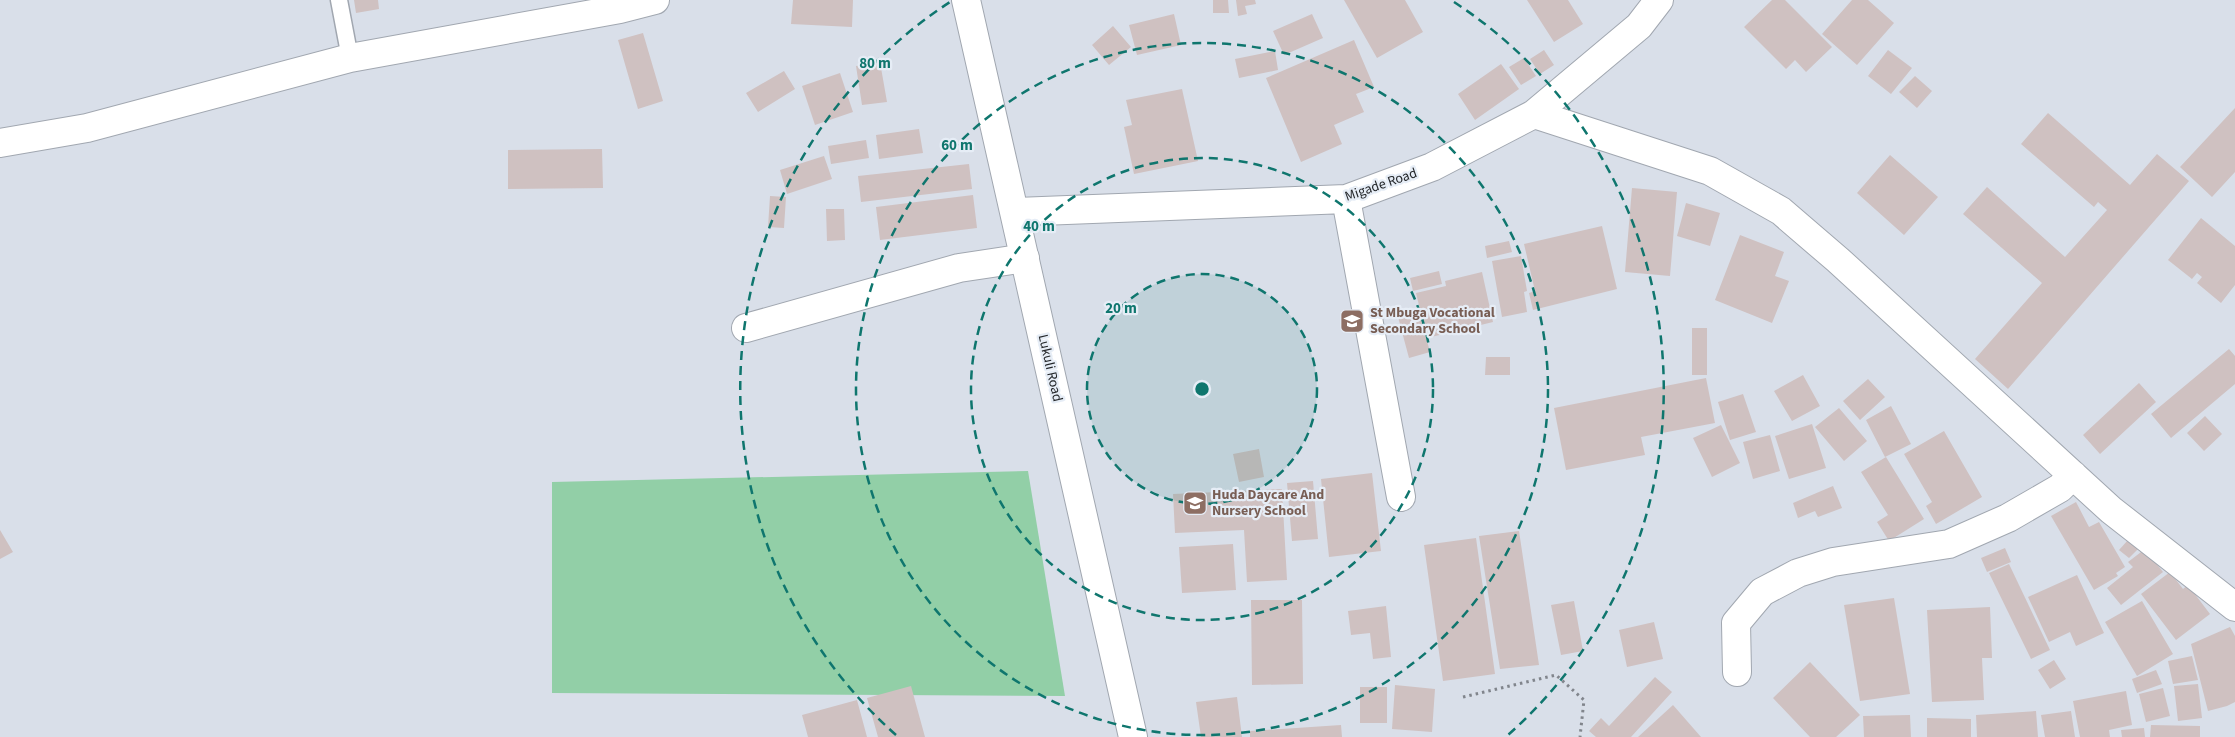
<svg xmlns="http://www.w3.org/2000/svg" width="2235" height="737" font-family="'Source Sans 3',sans-serif">
	<style>
		.green { fill: #92cfa7 }
		.building { fill: #cfc1c1 }
		.lines { fill: none; stroke-linecap: round; stroke-linejoin: round }
		.service-casing { stroke: #a1a7b0; stroke-width: 19 }
		.minor-casing { stroke: #a1a7b0; stroke-width: 30 }
		.tertiary-casing { stroke: #a1a7b0; stroke-width: 30 }
		.path { stroke: #81858c; stroke-width: 3; stroke-dasharray: 2.5 4; stroke-linecap: butt }
		.service { stroke: #fff; stroke-width: 16 }
		.minor { stroke: #fff; stroke-width: 28 }
		.tertiary { stroke: #fff; stroke-width: 28 }
		.ring { fill: none; stroke: #0f766e; stroke-width: 2.5; stroke-dasharray: 9 6 }
		.labels { text-anchor: middle; dominant-baseline: central; stroke-width: 4.5; stroke-linejoin: round; paint-order: stroke }
		.street-label { font-size: 14px; fill: #232629; stroke: #e6edf6 }
		.education-label { font-size: 14px; font-weight: bold; fill: #785e54; stroke: #e6edf6; text-anchor: start }
		.centre { fill: #0f766e; stroke: #e6edf6; stroke-width: 2.5 }
		.ring-label { font-size: 15px; text-anchor: middle; font-weight: bold; fill: #0f766e; stroke: #e6edf6; stroke-width: 4.5; stroke-linejoin: round; paint-order: stroke }
	</style>
	<rect width="100%" height="100%" fill="#d9dfe9"/>
	<path class="green" d="M1028,471l37,225 -513,-3v-211z"/>
	<path class="building" d="M354,0h24l1,9 -23,4z
		M793,0h60l-1,27 -61,-3z
		M1213,0h15l1,13h-16z
		M1236,0h19l1,4 -11,2 2,8 -9,2z
		M1344,0h61l18,32 -46,26z
		M1527,0h41l15,24 -29,18z
		M1772,0h13l47,47 -26,25 -11,-12 -9,9 -42,-42z
		M1852,0h16l26,23 -37,42 -35,-31z
		M1174,14l7,31 -44,10 -8,-30z
		M1312,14l11,24 -39,17 -11,-24z
		M1113,26l18,21 -22,18 -17,-20z
		M643,33l20,68 -25,8 -20,-69z
		M1354,40l20,47 -18,7 8,18 -30,13 8,19 -41,18 -35,-84z
		M1544,50l10,15 -14,9 -10,-15z
		M1888,50l24,18 -21,26 -23,-18z
		M1275,51l3,19 -39,8 -4,-19z
		M1524,58l12,18 -15,9 -12,-18z
		M880,62l7,40 -25,3 -6,-39z
		M1501,64l18,25 -44,31 -17,-26z
		M784,71l11,18 -37,23 -12,-19z
		M840,73l13,39 -38,13 -13,-39z
		M1915,76l17,15 -15,17 -18,-16z
		M1182,89l16,72 -64,13 -10,-47 8,-2 -6,-25z
		M2235,108v64l-23,25 -32,-30z
		M2048,113l82,72 27,-31 32,27 -181,208 -33,-30 67,-76 -79,-69 24,-27 78,70 42,-47 -9,-8 -4,5 -73,-63z
		M919,129l4,24 -44,6 -3,-24z
		M866,140l3,18 -38,6 -3,-18z
		M602,149l1,39 -95,1v-39z
		M1890,155l48,42 -34,38 -47,-42z
		M824,156l8,23 -45,15 -7,-24z
		M969,164l3,25 -111,13 -3,-26z
		M1632,188l45,4 -7,84 -45,-4z
		M973,195l4,33 -97,12 -4,-33z
		M770,196l16,1 -2,31 -16,-1z
		M1686,203l34,10 -10,33 -33,-10z
		M826,209h18l1,31 -18,1z
		M2201,218l34,28v39l-14,18 -24,-20 5,-6 -5,-4 -5,6 -24,-19z
		M1602,226l15,63 -84,21 -4,-17 6,-2 -11,-47z
		M1740,235l44,17 -9,24 14,5 -17,42 -57,-23z
		M1509,241l3,11 -25,6 -2,-12z
		M1521,256l6,35 -3,1 3,20 -25,5 -10,-56z
		M1439,271l3,13 -29,7 -3,-13z
		M1482,272l11,50 -66,16 -11,-45 30,-7 -1,-5z
		M1419,311l11,41 -21,6 -11,-41z
		M1692,328h15v47h-15z
		M2229,349l6,7v28l-64,54 -20,-24z
		M1486,357h24v18h-25z
		M1803,375l17,31 -28,15 -18,-30z
		M1706,378l9,45 -74,14 4,18 -79,15 -12,-62z
		M1868,379l17,18 -25,23 -17,-19z
		M2139,383l17,19 -56,52 -17,-19z
		M1743,394l13,38 -26,8 -12,-38z
		M1891,406l20,38 -26,13 -19,-37z
		M1839,408l28,33 -23,20 -29,-34z
		M2205,416l17,18 -18,17 -17,-18z
		M1812,424l14,44 -37,11 -14,-43z
		M1721,425l19,38 -28,14 -19,-39z
		M1944,431l38,66 -46,27 -10,-18 6,-4 -28,-48z
		M1770,435l10,36 -27,8 -10,-37z
		M1259,449l5,28 -25,5 -6,-28z
		M1886,457l38,62 -35,22 -12,-19 11,-7 -27,-43z
		M1372,473l9,78 -52,6 -8,-78z
		M1313,481l5,58 -26,2 -5,-58z
		M1833,486l9,22 -24,9 -3,-6 -17,7 -5,-15z
		M1282,489l5,91 -40,2 -3,-52 -69,3 -2,-39z
		M2076,502l13,25 10,-5 26,45 -9,6 2,3 -24,14 -43,-74z
		M0,530l13,22 -13,7z
		M1519,531l20,134 -39,4 -21,-133z
		M1476,538l19,136 -52,7 -19,-136z
		M2128,540l10,9 -9,9 -10,-8z
		M1233,544l3,46 -54,3 -3,-46z
		M2005,548l6,14 -24,10 -6,-14z
		M2145,549l18,23 -42,33 -14,-17 26,-21 -5,-5z
		M2009,564l41,86 -19,9 -42,-86z
		M2170,572l13,17 5,-4 22,29 -34,26 -35,-46z
		M2077,575l27,58 -28,13 -6,-14 -21,10 -21,-45z
		M1894,598l16,96 -50,7 -16,-96z
		M1251,600h51l1,84 -51,1z
		M1574,601l9,50 -22,4 -10,-50z
		M2142,601l31,53 -36,22 -32,-54z
		M1386,606l5,51 -18,2 -3,-26 -19,2 -3,-24z
		M1990,607l2,51h-10l2,42 -52,2 -5,-92z
		M1654,622l9,37 -36,8 -8,-37z
		M2230,627l5,9v66l-8,4 -19,5 -17,-67z
		M2192,656l6,24 -25,4 -5,-23z
		M2054,660l12,19 -16,10 -12,-19z
		M1810,662l50,53 -24,22h-26l-37,-39z
		M2156,670l6,14 -25,9 -5,-14z
		M1655,677l17,15 -41,45h-35l-7,-6 12,-13 8,8z
		M2198,684l4,34 -24,3 -4,-35z
		M1395,685l40,4 -3,43 -40,-3z
		M911,686l14,51h-47l-11,-39z
		M1360,687h27v36h-27z
		M2163,688l7,28 -24,6 -7,-28z
		M2126,691l6,34 -23,5 1,7h-30l-7,-36z
		M1237,697l5,40h-41l-5,-35z
		M857,700l10,37h-59l-6,-22z
		M1673,705l28,32h-63z
		M2036,711l2,26h-61l-1,-22z
		M2071,711l4,26h-30l-4,-22z
		M1910,715l1,22h-47l-1,-21z
		M1927,718l44,1v18h-44z
		M1341,725l1,12h-92v-6z
		M2151,725l49,1v11h-50z
		M2144,728l1,9h-23l-1,-7z"/>
	<g class="lines">
		<g class="service-casing">
			<path id="service" d="M339,0l11,58"/>
		</g>
		<g class="minor-casing">
			<path id="minor" d="M1534,114l176,57 71,40 57,49 273,250 124,97
				M0,143l87,-15 263,-70 270,-49 35,-9
				M1346,199l55,298
				M1015,212l331,-13 86,-32 102,-53 105,-88 20,-26
				M746,328l213,-60 66,-10
				M1737,672l-1,-49 26,-31 36,-19 35,-11 116,-18 59,-26 52,-30 13,-13"/>
		</g>
		<g class="tertiary-casing">
			<path id="tertiary" d="M966,0l167,737"/>
		</g>
		<path class="path" d="M1463,697l93,-22 28,25 -4,37"/>
		<use href="#service" class="service"/>
		<use href="#minor" class="minor"/>
		<use href="#tertiary" class="tertiary"/>
	</g>
	<circle cx="1202" cy="389" r="115" fill="#0f766e" fill-opacity=".12"/>
	<g class="ring">
		<circle cx="1202" cy="389" r="115"/>
		<circle cx="1202" cy="389" r="231"/>
		<circle cx="1202" cy="389" r="346"/>
		<path d="M896 735A462 462 0 0 1 950 2M1454 2A462 462 0 0 1 1508 735"/>
	</g>
	<defs>
		<g id="school-square" transform="scale(1.25)"><rect x="-9" y="-9" width="18" height="18" rx="4" fill="#8d6e63" stroke="#e6edf6"/><path d="M0-5L7-2L0 1L-7-2ZM-4 1L0 2.5L4 1V4Q0 6-4 4Z" fill="#fff"/></g>
	</defs>
	<g fill-rule="evenodd">
		<use href="#school-square" x="1352" y="321"/>
		<use href="#school-square" x="1195" y="503"/>
	</g>
	<g class="labels">
		<g class="street-label">
			<text transform="translate(1381 185) rotate(-19)">Migade Road</text>
			<text transform="translate(1050 368) rotate(77)">Lukuli Road</text>
		</g>
		<g class="education-label">
			<text x="1370" y="313">St Mbuga Vocational<tspan x="1370" dy="16">Secondary School</tspan></text>
			<text x="1212" y="495">Huda Daycare And<tspan x="1212" dy="16">Nursery School</tspan></text>
		</g>
	</g>
	<circle cx="1202" cy="389" r="8" class="centre"/>
	<g class="ring-label">
		<text x="875" y="68">80 m</text>
		<text x="957" y="150">60 m</text>
		<text x="1039" y="231">40 m</text>
		<text x="1121" y="313">20 m</text>
	</g>
</svg>
